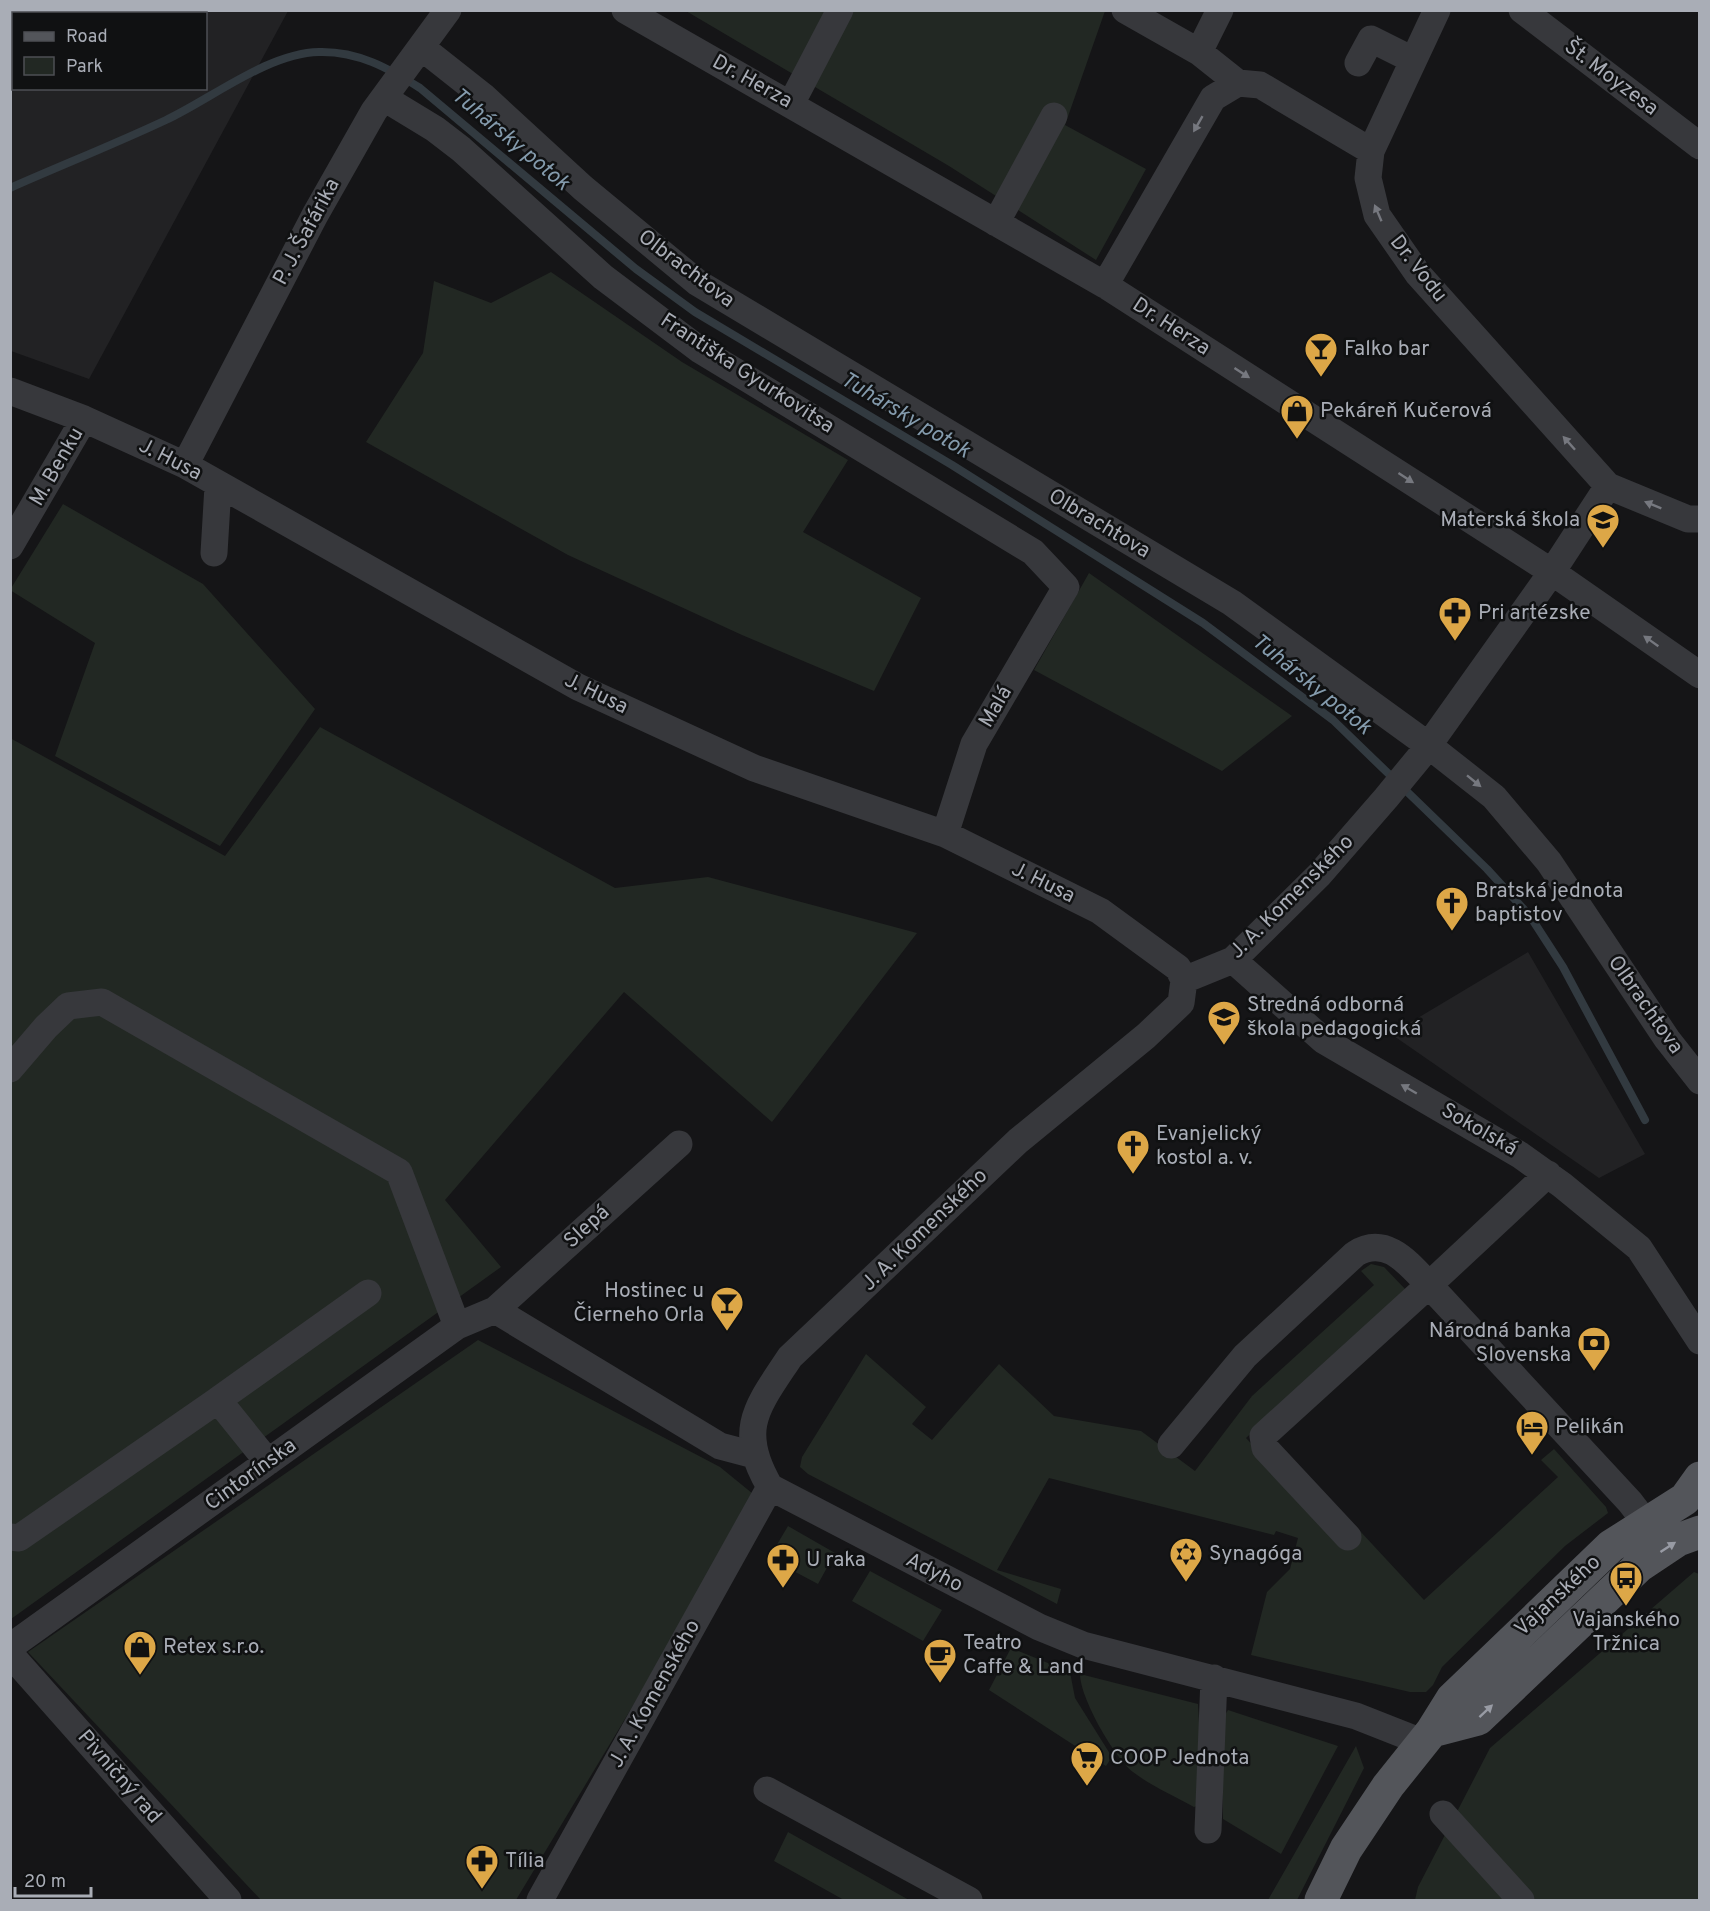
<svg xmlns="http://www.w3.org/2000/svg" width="1710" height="1911" font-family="Overpass,sans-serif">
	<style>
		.built { fill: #222224; fill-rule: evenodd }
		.green { fill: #222823 }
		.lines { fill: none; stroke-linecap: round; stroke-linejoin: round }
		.stream { stroke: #323a40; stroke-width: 8 }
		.minor { stroke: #37383c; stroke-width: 27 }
		.major { stroke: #53555a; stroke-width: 33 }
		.oneway { fill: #76787f }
		.oneway2 { fill: #989ba4 }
		.labels { text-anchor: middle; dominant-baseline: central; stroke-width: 5; stroke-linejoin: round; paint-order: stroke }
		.street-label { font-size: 21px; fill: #a9adb6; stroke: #101112 }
		.poi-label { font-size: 21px; fill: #a9adb6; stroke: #101112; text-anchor: start }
		.water-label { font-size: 22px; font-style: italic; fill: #849bad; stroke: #101112 }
	</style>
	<rect width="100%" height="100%" fill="#151517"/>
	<path class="built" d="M10,11h278l-199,368 -78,-28zM14,14h192v74h-192z
		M1528,952l117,202 -46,24 -208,-144z"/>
	<path class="green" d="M686,11h419l-40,114 81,44 -50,91 -147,-94z
		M551,272l131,90 166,98 -45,72 118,66 -47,93 -132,-56 -174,-80 -202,-113 57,-89 11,-72 57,22z
		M63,504l140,80 112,125 -95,137 -165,-90 40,-113 -85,-53z
		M1089,573l203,143 -70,55 -188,-101z
		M320,727l295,161 93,-11 209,56 -145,189 -148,-130 -179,208 56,67 -490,352 -1,-881 215,118z
		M1371,1264l13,3 22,23 -160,148 99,107 15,-14 64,69 134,-123 -17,-17 13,-11 52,58 2,6 -43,33 -123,121 -9,18 -7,7h-16l-159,-37 16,-63 23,-23 8,-31 -22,-7 -2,4 -225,-57 -52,92 64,19 -4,15 -249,-130 -8,-7 2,-10 64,-103 60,53 -14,17 20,16 67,-76 55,52 87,15 54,40 57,-75 122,-111 -13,-14z
		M478,1340l242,127 38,31 -242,402h-255l-233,-248z
		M788,1526l47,27 -17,31 -49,-26z
		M870,1571l72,39 -19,31 -71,-40z
		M1694,1572l5,2v326h-284l3,-13 72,-139z
		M1011,1648l59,24 5,26 37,59 -6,9 -117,-76z
		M1080,1674l118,30 5,90 -4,11 -5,2c-20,-11 -43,-21 -61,-35 -19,-15 -53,-74 -53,-98z
		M1228,1710l110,36 -57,108 -58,-35 -1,-99z
		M1356,1746l8,22 -67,132h-29z
		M788,1832l121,68h-65l-70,-39z"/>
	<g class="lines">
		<path class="stream" d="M10,188c52,-23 105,-44 156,-68 45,-21 102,-67 153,-68 39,-1 69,16 101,36l216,181 59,43 257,153 251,158 130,97 154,149 43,47 33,51 82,153"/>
		<path class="minor" d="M625,10l480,275 447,287 148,103
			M1125,10l74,42 39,31 22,2 111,66
			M1437,10l-66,141 -3,27 9,37 41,59 190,212 80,33h12
			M1522,10l178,136
			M421,47l62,49 100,92 115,95 534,320 196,142 66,52 55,65 118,177 33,42
			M1199,52l21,-42
			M1358,63l13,-24 42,21
			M384,98l51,31 26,20 142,128 97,73 333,202 33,35 -92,157 -29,90
			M791,104l49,-94
			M996,223l58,-107
			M1105,285l108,-187 25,-15
			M10,391l74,28 101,46 393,222 176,81 191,66 155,77 78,57 6,12
			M185,465l130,-250 59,-104 74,-101
			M10,546l74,-127
			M214,553l4,-67
			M1233,960l90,80 197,115 42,30 77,63 61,93
			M10,1069l36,-42 22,-21 34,-4 297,170 58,154
			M1548,1174l-119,111 201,217 16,21
			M495,1310l225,136 34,9
			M218,1400l150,-107
			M1171,1445l74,-89 110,-102c31,-20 54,10 74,31l-166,151 2,12 83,89
			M10,1537l9,1 199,-138 50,62
			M10,1647l447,-321 38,-16 184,-166
			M10,1654l218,246
			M1422,1742l-66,-26 -273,-71 -44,-18 -269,-140c-34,-58 -13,-80 20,-130l228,-216 128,-105 35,-33 3,-23 49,-20 86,-85 67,-77 37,-45 129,-181 56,-86
			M767,1790l202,110
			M1443,1814l78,86
			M1208,1830l6,-152
			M540,1900l230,-413"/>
		<path class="major" d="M1432,1731l46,-12 161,-153 39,-26 22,-8
			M1321,1900l25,-51 42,-63 44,-55 20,-32 159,-153 74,-47 15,-21"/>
	</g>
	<defs><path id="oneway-solid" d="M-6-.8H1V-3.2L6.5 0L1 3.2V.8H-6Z" transform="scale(1.5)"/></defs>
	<g class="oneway">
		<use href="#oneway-solid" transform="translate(1198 124) rotate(120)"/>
		<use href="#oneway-solid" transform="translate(1378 213) rotate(-113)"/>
		<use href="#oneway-solid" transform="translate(1242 373) rotate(33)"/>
		<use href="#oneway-solid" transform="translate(1569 443) rotate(-132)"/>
		<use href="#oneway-solid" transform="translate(1406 478) rotate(33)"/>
		<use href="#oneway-solid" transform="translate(1653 505) rotate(-158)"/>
		<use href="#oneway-solid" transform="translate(1651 641) rotate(-145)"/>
		<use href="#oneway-solid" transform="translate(1474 781) rotate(39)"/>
		<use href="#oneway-solid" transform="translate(1409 1089) rotate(-150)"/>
	</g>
	<g class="oneway2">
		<use href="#oneway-solid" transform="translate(1668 1547) rotate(-33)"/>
		<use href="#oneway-solid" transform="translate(1486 1711) rotate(-43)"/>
	</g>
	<defs>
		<g id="bar-pin" transform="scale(1.725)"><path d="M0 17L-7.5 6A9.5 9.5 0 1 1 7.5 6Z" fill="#dda747" stroke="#101112"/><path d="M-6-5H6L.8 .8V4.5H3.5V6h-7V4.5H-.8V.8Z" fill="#111"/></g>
		<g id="shop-pin" transform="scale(1.725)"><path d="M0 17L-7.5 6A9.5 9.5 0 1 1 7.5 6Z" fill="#dda747" stroke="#101112"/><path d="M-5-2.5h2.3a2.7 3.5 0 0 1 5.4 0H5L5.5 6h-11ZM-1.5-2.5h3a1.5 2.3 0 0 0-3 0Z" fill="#111"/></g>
		<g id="school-pin" transform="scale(1.725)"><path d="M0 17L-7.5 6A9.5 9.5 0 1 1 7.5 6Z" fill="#dda747" stroke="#101112"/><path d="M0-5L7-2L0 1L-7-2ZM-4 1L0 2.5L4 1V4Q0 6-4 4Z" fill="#111"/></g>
		<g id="pharmacy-pin" transform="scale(1.725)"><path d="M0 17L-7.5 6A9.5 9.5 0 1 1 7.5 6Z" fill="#dda747" stroke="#101112"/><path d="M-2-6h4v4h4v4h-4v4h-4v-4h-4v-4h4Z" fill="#111"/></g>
		<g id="church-pin" transform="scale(1.725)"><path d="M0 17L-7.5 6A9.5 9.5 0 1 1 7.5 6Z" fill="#dda747" stroke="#101112"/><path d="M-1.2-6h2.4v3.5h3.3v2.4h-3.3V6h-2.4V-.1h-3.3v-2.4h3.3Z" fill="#111"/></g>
		<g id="bank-pin" transform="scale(1.725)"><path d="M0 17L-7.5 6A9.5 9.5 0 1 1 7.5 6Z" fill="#dda747" stroke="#101112"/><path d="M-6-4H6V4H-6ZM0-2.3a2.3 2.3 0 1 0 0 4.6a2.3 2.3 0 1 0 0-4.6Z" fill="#111"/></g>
		<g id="hotel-pin" transform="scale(1.725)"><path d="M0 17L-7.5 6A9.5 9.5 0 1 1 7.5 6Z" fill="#dda747" stroke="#101112"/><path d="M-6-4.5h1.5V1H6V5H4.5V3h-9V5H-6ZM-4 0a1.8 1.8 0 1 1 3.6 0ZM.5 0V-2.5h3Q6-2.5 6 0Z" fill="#111"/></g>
		<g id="synagogue-pin" transform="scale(1.725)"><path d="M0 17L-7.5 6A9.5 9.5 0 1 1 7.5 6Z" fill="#dda747" stroke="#101112"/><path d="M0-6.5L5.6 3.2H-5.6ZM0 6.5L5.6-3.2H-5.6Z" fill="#111"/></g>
		<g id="bus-pin" transform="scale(1.725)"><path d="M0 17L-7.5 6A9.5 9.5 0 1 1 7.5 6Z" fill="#dda747" stroke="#101112"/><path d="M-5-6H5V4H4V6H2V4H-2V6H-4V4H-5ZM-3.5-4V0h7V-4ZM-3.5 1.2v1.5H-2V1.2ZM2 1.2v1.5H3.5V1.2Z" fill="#111"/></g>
		<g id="cafe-pin" transform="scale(1.725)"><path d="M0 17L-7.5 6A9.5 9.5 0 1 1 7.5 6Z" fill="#dda747" stroke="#101112"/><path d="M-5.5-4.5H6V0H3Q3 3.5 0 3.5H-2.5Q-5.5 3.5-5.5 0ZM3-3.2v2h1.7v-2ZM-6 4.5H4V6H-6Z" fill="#111"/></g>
		<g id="supermarket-pin" transform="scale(1.725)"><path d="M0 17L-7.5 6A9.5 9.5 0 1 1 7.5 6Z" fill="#dda747" stroke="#101112"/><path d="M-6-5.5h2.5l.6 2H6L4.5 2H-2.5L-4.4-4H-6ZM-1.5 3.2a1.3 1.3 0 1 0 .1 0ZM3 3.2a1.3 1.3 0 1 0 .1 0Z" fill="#111"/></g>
	</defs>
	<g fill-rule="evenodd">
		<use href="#bar-pin" x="1321" y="349"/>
		<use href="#shop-pin" x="1297" y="411"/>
		<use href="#school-pin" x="1603" y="520"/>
		<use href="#pharmacy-pin" x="1455" y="613"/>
		<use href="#church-pin" x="1452" y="903"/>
		<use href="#school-pin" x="1224" y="1017"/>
		<use href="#church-pin" x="1133" y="1146"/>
		<use href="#bar-pin" x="727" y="1303"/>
		<use href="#bank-pin" x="1594" y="1343"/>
		<use href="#hotel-pin" x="1532" y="1427"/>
		<use href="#synagogue-pin" x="1186" y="1554"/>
		<use href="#pharmacy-pin" x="783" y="1560"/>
		<use href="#bus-pin" x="1626" y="1578"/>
		<use href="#shop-pin" x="140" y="1647"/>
		<use href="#cafe-pin" x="940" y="1655"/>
		<use href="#supermarket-pin" x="1087" y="1758"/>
		<use href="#pharmacy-pin" x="482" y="1861"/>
	</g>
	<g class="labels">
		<g class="street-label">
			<text transform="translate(1611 78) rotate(37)">Št. Moyzesa</text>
			<text transform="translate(752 82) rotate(29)">Dr. Herza</text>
			<text transform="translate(307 232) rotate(-62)">P. J. Šafárika</text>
			<text transform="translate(686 269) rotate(37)">Olbrachtova</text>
			<text transform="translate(1418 269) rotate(52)">Dr. Vodu</text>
			<text transform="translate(1171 327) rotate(33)">Dr. Herza</text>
			<text transform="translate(747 374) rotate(33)">Františka Gyurkovitsa</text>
			<text transform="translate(170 460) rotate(27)">J. Husa</text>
			<text transform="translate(57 467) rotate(-60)">M. Benku</text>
			<text transform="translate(1099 524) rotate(31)">Olbrachtova</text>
			<text transform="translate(596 694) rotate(26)">J. Husa</text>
			<text transform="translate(996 707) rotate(-60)">Malá</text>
			<text transform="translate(1043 883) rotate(26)">J. Husa</text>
			<text transform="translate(1292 897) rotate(-45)">J. A. Komenského</text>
			<text transform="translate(1645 1005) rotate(55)">Olbrachtova</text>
			<text transform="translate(1479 1130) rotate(30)">Sokolská</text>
			<text transform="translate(587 1227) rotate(-42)">Slepá</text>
			<text transform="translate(925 1230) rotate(-44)">J. A. Komenského</text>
			<text transform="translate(251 1475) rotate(-36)">Cintorínska</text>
			<text transform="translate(934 1573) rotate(27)">Adyho</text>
			<text transform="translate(1558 1596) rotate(-43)">Vajanského</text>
			<text transform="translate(655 1694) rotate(-61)">J. A. Komenského</text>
			<text transform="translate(119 1777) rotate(49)">Pivničný rad</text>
		</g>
		<g class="poi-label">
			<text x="1344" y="349">Falko bar</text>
			<text x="1320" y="411">Pekáreň Kučerová</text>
			<text x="1580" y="520" text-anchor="end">Materská škola</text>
			<text x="1478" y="613">Pri artézske</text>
			<text x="1475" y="891">Bratská jednota<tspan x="1475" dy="24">baptistov</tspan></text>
			<text x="1247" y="1005">Stredná odborná<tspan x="1247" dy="24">škola pedagogická</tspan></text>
			<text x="1156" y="1134">Evanjelický<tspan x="1156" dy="24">kostol a. v.</tspan></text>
			<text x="704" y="1291" text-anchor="end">Hostinec u<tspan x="704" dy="24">Čierneho Orla</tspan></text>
			<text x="1571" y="1331" text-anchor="end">Národná banka<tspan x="1571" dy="24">Slovenska</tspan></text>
			<text x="1555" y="1427">Pelikán</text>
			<text x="1209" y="1554">Synagóga</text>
			<text x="806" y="1560">U raka</text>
			<text x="1626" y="1620" text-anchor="middle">Vajanského<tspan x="1626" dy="24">Tržnica</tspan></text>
			<text x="963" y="1643">Teatro<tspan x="963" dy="24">Caffe &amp; Land</tspan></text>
			<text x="163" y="1647">Retex s.r.o.</text>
			<text x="1110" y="1758">COOP Jednota</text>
			<text x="505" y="1861">Tília</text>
		</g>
		<g class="water-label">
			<text transform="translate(510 140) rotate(40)">Tuhársky potok</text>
			<text transform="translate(905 416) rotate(31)">Tuhársky potok</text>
			<text transform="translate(1311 685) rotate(39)">Tuhársky potok</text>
		</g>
	</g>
	<rect width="1710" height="1911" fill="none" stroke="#a9adb6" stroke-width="24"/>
	<rect x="12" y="12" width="195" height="78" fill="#101112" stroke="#4d4f54" stroke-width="1.5"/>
	<rect x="24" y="32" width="30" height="9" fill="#53555a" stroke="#4d4f54" stroke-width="1.5"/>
	<text x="66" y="42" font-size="18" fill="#a9adb6">Road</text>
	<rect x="24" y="57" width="30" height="18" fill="#222823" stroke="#4d4f54" stroke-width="1.5"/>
	<text x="66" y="72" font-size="18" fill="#a9adb6">Park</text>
	<path d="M15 1887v9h76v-9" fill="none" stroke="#a9adb6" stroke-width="3"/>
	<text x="24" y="1887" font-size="18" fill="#a9adb6" stroke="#101112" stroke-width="4.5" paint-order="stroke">20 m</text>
</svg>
